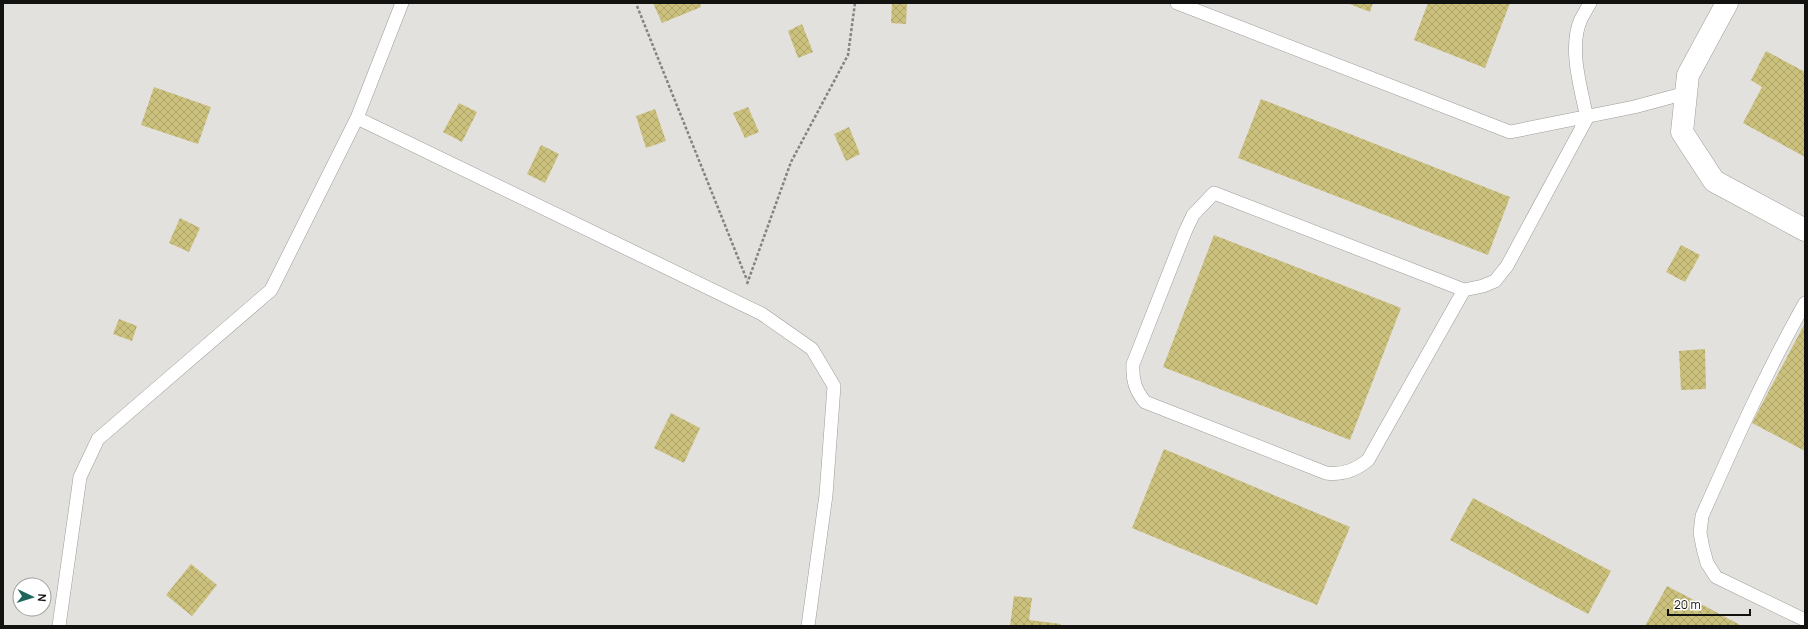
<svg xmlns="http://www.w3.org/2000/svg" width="1808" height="629" font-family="Manrope,sans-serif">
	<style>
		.building { fill: url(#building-cross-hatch) }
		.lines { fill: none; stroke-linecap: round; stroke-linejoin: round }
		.service-casing { stroke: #9d9b98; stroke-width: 14 }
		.minor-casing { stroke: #9d9b98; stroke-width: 23 }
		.path { stroke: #848380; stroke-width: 2.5; stroke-dasharray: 3 2; stroke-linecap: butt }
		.service { stroke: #fff; stroke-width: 13 }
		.minor { stroke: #fff; stroke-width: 22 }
	</style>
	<defs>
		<pattern id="building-cross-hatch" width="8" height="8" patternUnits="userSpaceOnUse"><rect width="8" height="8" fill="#cbc17d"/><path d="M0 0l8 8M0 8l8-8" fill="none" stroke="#ada56b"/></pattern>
	</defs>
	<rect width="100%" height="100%" fill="#e3e1de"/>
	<path class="building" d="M653,3h47l1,4 -39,16z
		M892,3h15l-1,21 -15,-1z
		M1347,3h26l-3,9z
		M1428,3h82l-25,65 -71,-28z
		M802,24l11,28 -15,6 -10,-27z
		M1766,51l39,21v85l-62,-34 19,-36 -11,-7z
		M154,87l57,20 -13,37 -57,-19z
		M1261,99l249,98 -22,58 -250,-97z
		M459,103l18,9 -15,30 -19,-10z
		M748,107l11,25 -14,6 -12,-25z
		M655,109l11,32 -20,7 -10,-32z
		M849,127l11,27 -14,7 -12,-27z
		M541,145l18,9 -14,29 -18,-9z
		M180,218l20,10 -11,24 -20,-9z
		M1214,235l187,73 -51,132 -187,-73z
		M1681,245l19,10 -15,27 -19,-10z
		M119,319l18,7 -5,15 -19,-7z
		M1805,323v128l-53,-28z
		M1705,349l1,40 -25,1 -2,-39z
		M671,413l29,15 -16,35 -30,-15z
		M1164,449l186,78 -33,78 -185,-77z
		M1473,498l138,73 -23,43 -138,-74z
		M191,564l26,21 -25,31 -26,-21z
		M1667,586l23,12 52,28h-97z
		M1014,596l18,2 -3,22 32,4 -1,2h-50z"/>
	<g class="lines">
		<g class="service-casing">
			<path id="service" d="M1177,3l333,129 124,-25 52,-14
				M357,118l405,196 50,35 22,37 -8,109 -18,131
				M1464,290l-96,170c-13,11 -26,15 -42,13l-181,-71c-10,-12 -13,-23 -12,-38l52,-132 8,-17 21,-22 250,97 19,-4 12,-5 12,-15 80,-148c-6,-29 -19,-71 -6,-99 3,-5 6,-11 9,-16
				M1805,303c-39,69 -71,141 -103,213l-2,17 3,15 4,15 9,14 89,43
				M59,626l21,-149 18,-38 173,-149 86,-172 45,-115"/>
		</g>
		<g class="minor-casing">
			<path id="minor" d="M1727,3l-39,72 -6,57 32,49 91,49"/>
		</g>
		<path class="path" d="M637,6l110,274
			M747,284l44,-122 57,-107 7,-52"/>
		<use href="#service" class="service"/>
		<use href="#minor" class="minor"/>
	</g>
	<rect width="1808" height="629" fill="none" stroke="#121210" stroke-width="8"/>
	<g transform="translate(32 597) rotate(94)"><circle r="19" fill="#ffffff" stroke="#a0a09f"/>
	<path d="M0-3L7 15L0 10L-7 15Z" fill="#1e655b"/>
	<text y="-6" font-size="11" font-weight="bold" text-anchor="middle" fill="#121210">N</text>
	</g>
	<path d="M1668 609v6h82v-6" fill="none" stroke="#121210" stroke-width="2"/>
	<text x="1674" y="609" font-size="12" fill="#121210" stroke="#ffffff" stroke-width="3" paint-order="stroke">20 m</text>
</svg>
